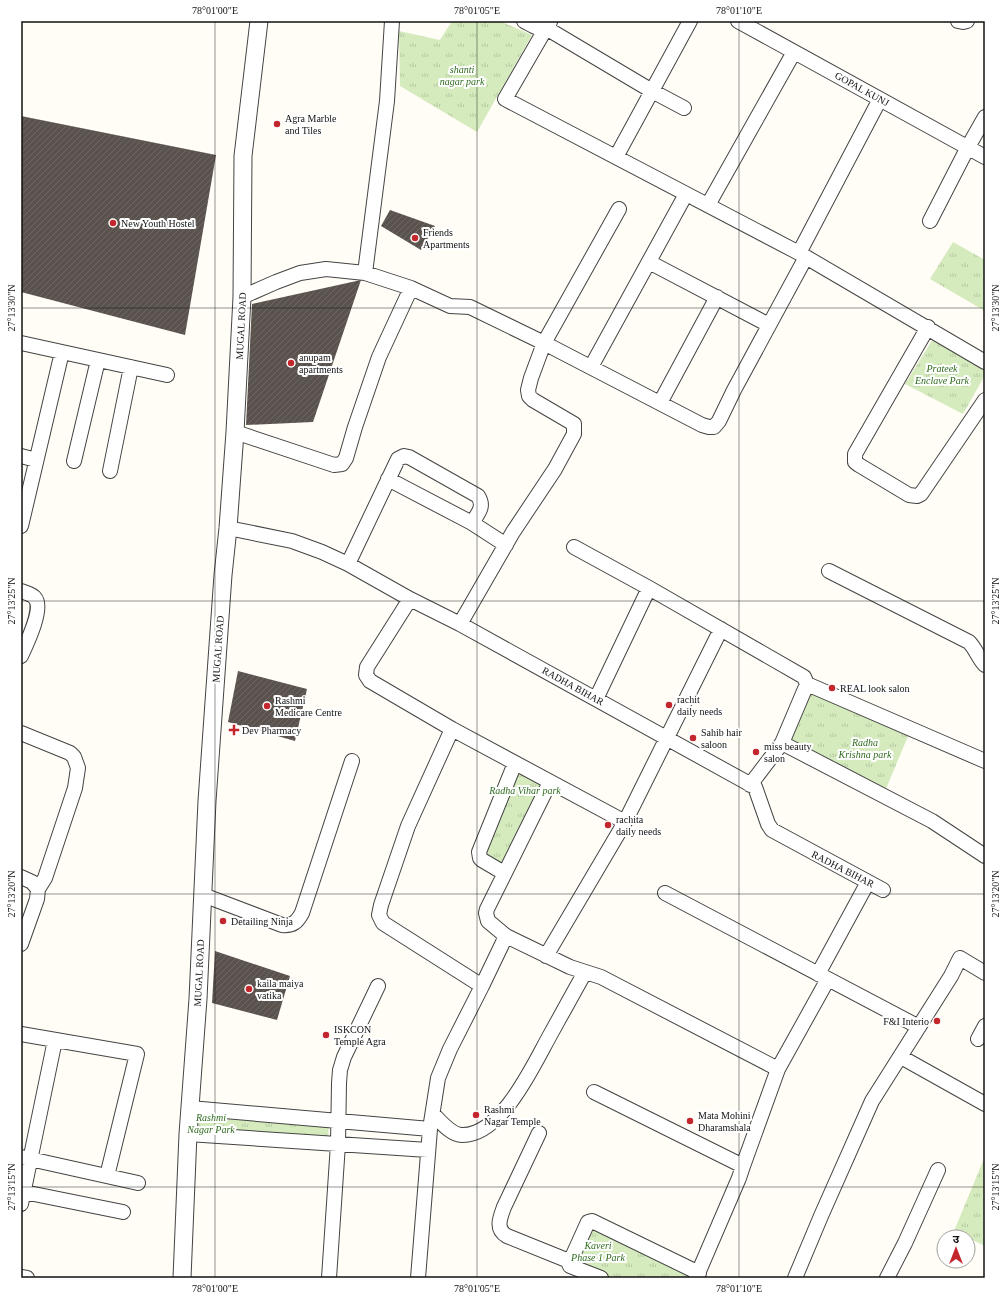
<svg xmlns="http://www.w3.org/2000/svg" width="1006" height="1299" font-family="'Times New Roman','Noto Sans Devanagari',serif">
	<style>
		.park { fill: url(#park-tufts) }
		.building { fill: url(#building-hatch) }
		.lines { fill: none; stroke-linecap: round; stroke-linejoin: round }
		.minor-casing { stroke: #444; stroke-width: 16 }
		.tertiary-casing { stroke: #444; stroke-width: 19 }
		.minor { stroke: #fff; stroke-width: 14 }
		.tertiary { stroke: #fff; stroke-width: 17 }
		.ticks { fill: none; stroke: #111; stroke-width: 1; stroke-opacity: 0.45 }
		.poi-dot { fill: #c4262e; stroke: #fff; stroke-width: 1.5 }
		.labels { text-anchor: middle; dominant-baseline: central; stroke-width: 4; stroke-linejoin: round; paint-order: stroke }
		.park-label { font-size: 10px; font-style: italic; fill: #2f6b1f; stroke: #fff }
		.street-label { font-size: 10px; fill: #111; stroke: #fff }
		.poi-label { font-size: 10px; fill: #111; stroke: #fff; text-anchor: start }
		.neatline { fill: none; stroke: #111; stroke-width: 1.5 }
		.ticks-label { font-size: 10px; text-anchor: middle; fill: #111 }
	</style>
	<defs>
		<pattern id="park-tufts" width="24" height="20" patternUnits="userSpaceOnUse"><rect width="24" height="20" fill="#d5ebbd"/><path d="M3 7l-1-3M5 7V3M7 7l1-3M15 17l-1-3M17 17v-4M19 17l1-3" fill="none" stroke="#b6c8a1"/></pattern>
		<pattern id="building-hatch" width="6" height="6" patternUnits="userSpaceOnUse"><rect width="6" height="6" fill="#5a524d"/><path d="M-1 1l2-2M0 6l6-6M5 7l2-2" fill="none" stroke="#6d6662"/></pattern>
	</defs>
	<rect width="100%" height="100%" fill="#fffdf5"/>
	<path class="park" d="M452,21h48l32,14 -55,97 -77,-46 -1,-55 41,9z
		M953,242l32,18v51l-55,-32z
		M933,339l52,28v8l-22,39 -58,-30z
		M807,684l104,45 -28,67 -101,-53z
		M515,763l35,19 -46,91 -24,-15z
		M197,1109l132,12 -1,22 -133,-9z
		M983,1161l2,1v84l-31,-15z
		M588,1222l108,56h-88l-39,-17z"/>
	<path class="building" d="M21,116l195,39 -31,180 -164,-43z
		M390,210l45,16 -14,24 -40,-24z
		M361,280l-48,142 -67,3 6,-121z
		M238,671l69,18 -12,52 -67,-19z
		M215,951l75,25 -13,44 -65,-17z"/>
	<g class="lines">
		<g class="minor-casing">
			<path id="minor" d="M524,21c8,4 14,9 22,7l4,-6
				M738,21l247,136
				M958,21l5,1 4,-1
				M684,108l-32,-17 -106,-63 -41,71 294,154 186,109
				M616,157l74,-136
				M708,205l86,-153
				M930,221l38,-74 17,-30
				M799,253l81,-154
				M649,262l120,63
				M365,273l22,-172 5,-80
				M242,297l34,-15 24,-9 26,-4 39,4 46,15 39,18 20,1 74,36 158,82 7,2h5l5,-6 15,-31 72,-133
				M928,327l-73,127v8l4,3 50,30 8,1 4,-2 64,-94
				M21,343l146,32
				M591,367l95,-173
				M660,403l57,-106
				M235,432l99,33 8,-1 4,-6 9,-31 24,-70 32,-69
				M21,456l15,4
				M74,461l24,-101
				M110,471l21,-104
				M472,523l34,22
				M21,526l41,-174
				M228,528l64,13 30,11 26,12 62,35 50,25 295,163 13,37 4,6 111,60
				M574,547l75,41 155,89 3,7 -25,59 -32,42
				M348,564l50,-105 6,-3 5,1 69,39c7,11 0,17 -6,27l-84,-44
				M829,571l140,71c7,7 9,16 16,23
				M21,591c5,2 11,3 14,7 9,10 -9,47 -14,58
				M410,599l-43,68 -1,8 4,6 82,48 173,93
				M460,624l53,-92 42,-63 19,-35v-10l-41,-24 -4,-4 -1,-6 3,-12 13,-35 75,-134
				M807,684l178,77
				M596,699l53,-111
				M452,729l-44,97 -27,79 -2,10 4,8 99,63
				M21,733l49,20 4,4 4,11 -3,20 -30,90 -7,11
				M782,743l150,78 53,35
				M550,782l-63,127 -1,4 2,8 18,15 64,31 31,10 177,92
				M504,873l-22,-13 -2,-2 -1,-6 36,-89
				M21,877l11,5 6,7 -1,10 -16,45
				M665,893l254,134
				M203,895l79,30c11,1 15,-3 20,-12l50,-152
				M546,956l79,-134 96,-193
				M818,974l50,-92
				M21,1034l116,20 -30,122
				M978,1039l7,-13
				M901,1057l84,47
				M594,1092l149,74 -4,12 -43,100
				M190,1108l240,21
				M433,1114c7,7 18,21 29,21 39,1 71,-69 87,-98 12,-22 24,-43 36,-65
				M539,1133l-35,74c-4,11 -9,22 3,29l62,25
				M188,1134l240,16
				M21,1157l117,26
				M743,1166l35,-97 50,-90
				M24,1192l99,20
				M21,1204l34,-164
				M21,1277l6,1
				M329,1278l9,-134 1,-61 1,-13 4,-13 34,-71
				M418,1278l12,-149 8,-51 12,-29 32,-63 24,-50
				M601,1278l-31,-12 -1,-2 19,-42 4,-1 107,52
				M795,1278l26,-62 51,-115 79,-125 9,-18 25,15
				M887,1278l18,-35 33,-73"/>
		</g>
		<g class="tertiary-casing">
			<path id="tertiary" d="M182,1278l6,-144 10,-135 9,-198 16,-226 5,-47 7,-96 7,-135 1,-141 16,-135"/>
		</g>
		<use href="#minor" class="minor"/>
		<use href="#tertiary" class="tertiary"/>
	</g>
	<path class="ticks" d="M215,21v1257M477,21v1257M739,21v1257M21,308h964M21,601h964M21,894h964M21,1187h964"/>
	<g class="poi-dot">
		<circle cx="277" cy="124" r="4"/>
		<circle cx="113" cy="223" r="4"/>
		<circle cx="415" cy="238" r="4"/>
		<circle cx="291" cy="363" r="4"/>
		<circle cx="832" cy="688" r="4"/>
		<circle cx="669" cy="705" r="4"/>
		<circle cx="267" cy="706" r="4"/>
		<path d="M232 724h4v4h4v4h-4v4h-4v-4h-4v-4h4z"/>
		<circle cx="693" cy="738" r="4"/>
		<circle cx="756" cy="752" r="4"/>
		<circle cx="608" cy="825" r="4"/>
		<circle cx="223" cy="921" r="4"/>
		<circle cx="249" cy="989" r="4"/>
		<circle cx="937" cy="1021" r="4"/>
		<circle cx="326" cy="1035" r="4"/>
		<circle cx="476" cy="1115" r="4"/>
		<circle cx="690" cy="1121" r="4"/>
	</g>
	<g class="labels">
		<g class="park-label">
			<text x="462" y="69">shanti<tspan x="462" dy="12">nagar park</tspan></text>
			<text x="942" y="368">Prateek<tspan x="942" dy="12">Enclave Park</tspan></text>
			<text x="865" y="742">Radha<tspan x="865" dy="12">Krishna park</tspan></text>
			<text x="525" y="790">Radha Vihar park</text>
			<text x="211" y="1117">Rashmi<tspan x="211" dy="12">Nagar Park</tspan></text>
			<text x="598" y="1245">Kaveri<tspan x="598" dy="12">Phase 1 Park</tspan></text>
		</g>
		<g class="street-label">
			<text transform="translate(862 89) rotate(29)">GOPAL KUNJ</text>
			<text transform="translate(241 326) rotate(-87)">MUGAL ROAD</text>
			<text transform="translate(218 649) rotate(-86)">MUGAL ROAD</text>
			<text transform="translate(573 686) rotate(29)">RADHA BIHAR</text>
			<text transform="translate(843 869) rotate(27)">RADHA BIHAR</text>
			<text transform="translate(199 973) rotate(-87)">MUGAL ROAD</text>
		</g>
		<g class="poi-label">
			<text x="285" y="118">Agra Marble<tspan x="285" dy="12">and Tiles</tspan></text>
			<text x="121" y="223">New Youth Hostel</text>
			<text x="423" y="232">Friends<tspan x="423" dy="12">Apartments</tspan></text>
			<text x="299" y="357">anupam<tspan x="299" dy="12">apartments</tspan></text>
			<text x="840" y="688">REAL look salon</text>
			<text x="677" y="699">rachit<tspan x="677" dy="12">daily needs</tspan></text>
			<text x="275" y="700">Rashmi<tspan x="275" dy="12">Medicare Centre</tspan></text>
			<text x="242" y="730">Dev Pharmacy</text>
			<text x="701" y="732">Sahib hair<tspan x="701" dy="12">saloon</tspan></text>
			<text x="764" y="746">miss beauty<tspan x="764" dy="12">salon</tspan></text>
			<text x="616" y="819">rachita<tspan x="616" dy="12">daily needs</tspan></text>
			<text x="231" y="921">Detailing Ninja</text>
			<text x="257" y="983">kaila maiya<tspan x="257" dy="12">vatika</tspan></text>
			<text x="929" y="1021" text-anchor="end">F&amp;I Interio</text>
			<text x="334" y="1029">ISKCON<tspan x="334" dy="12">Temple Agra</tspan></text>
			<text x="484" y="1109">Rashmi<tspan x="484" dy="12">Nagar Temple</tspan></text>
			<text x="698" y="1115">Mata Mohini<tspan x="698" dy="12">Dharamshala</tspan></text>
		</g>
	</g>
	<rect width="1006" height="1299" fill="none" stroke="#ffffff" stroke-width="44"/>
	<g transform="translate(956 1249)"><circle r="19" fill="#ffffff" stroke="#a0a0a0"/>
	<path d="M0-3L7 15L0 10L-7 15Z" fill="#c4262e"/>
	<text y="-6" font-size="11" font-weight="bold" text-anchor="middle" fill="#111111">उ</text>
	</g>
	<rect x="22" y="22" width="962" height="1255" class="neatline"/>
	<g class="ticks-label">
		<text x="215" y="14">78°01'00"E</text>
		<text x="477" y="14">78°01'05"E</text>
		<text x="739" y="14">78°01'10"E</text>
		<text transform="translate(11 308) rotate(-90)" y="4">27°13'30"N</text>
		<text transform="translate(995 308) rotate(-90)" y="4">27°13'30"N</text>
		<text transform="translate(11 601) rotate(-90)" y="4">27°13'25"N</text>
		<text transform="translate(995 601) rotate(-90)" y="4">27°13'25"N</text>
		<text transform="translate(11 894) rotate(-90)" y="4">27°13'20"N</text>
		<text transform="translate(995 894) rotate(-90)" y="4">27°13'20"N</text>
		<text transform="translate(11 1187) rotate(-90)" y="4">27°13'15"N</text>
		<text transform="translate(995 1187) rotate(-90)" y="4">27°13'15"N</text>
		<text x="215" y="1292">78°01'00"E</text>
		<text x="477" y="1292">78°01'05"E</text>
		<text x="739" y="1292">78°01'10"E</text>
	</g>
</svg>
